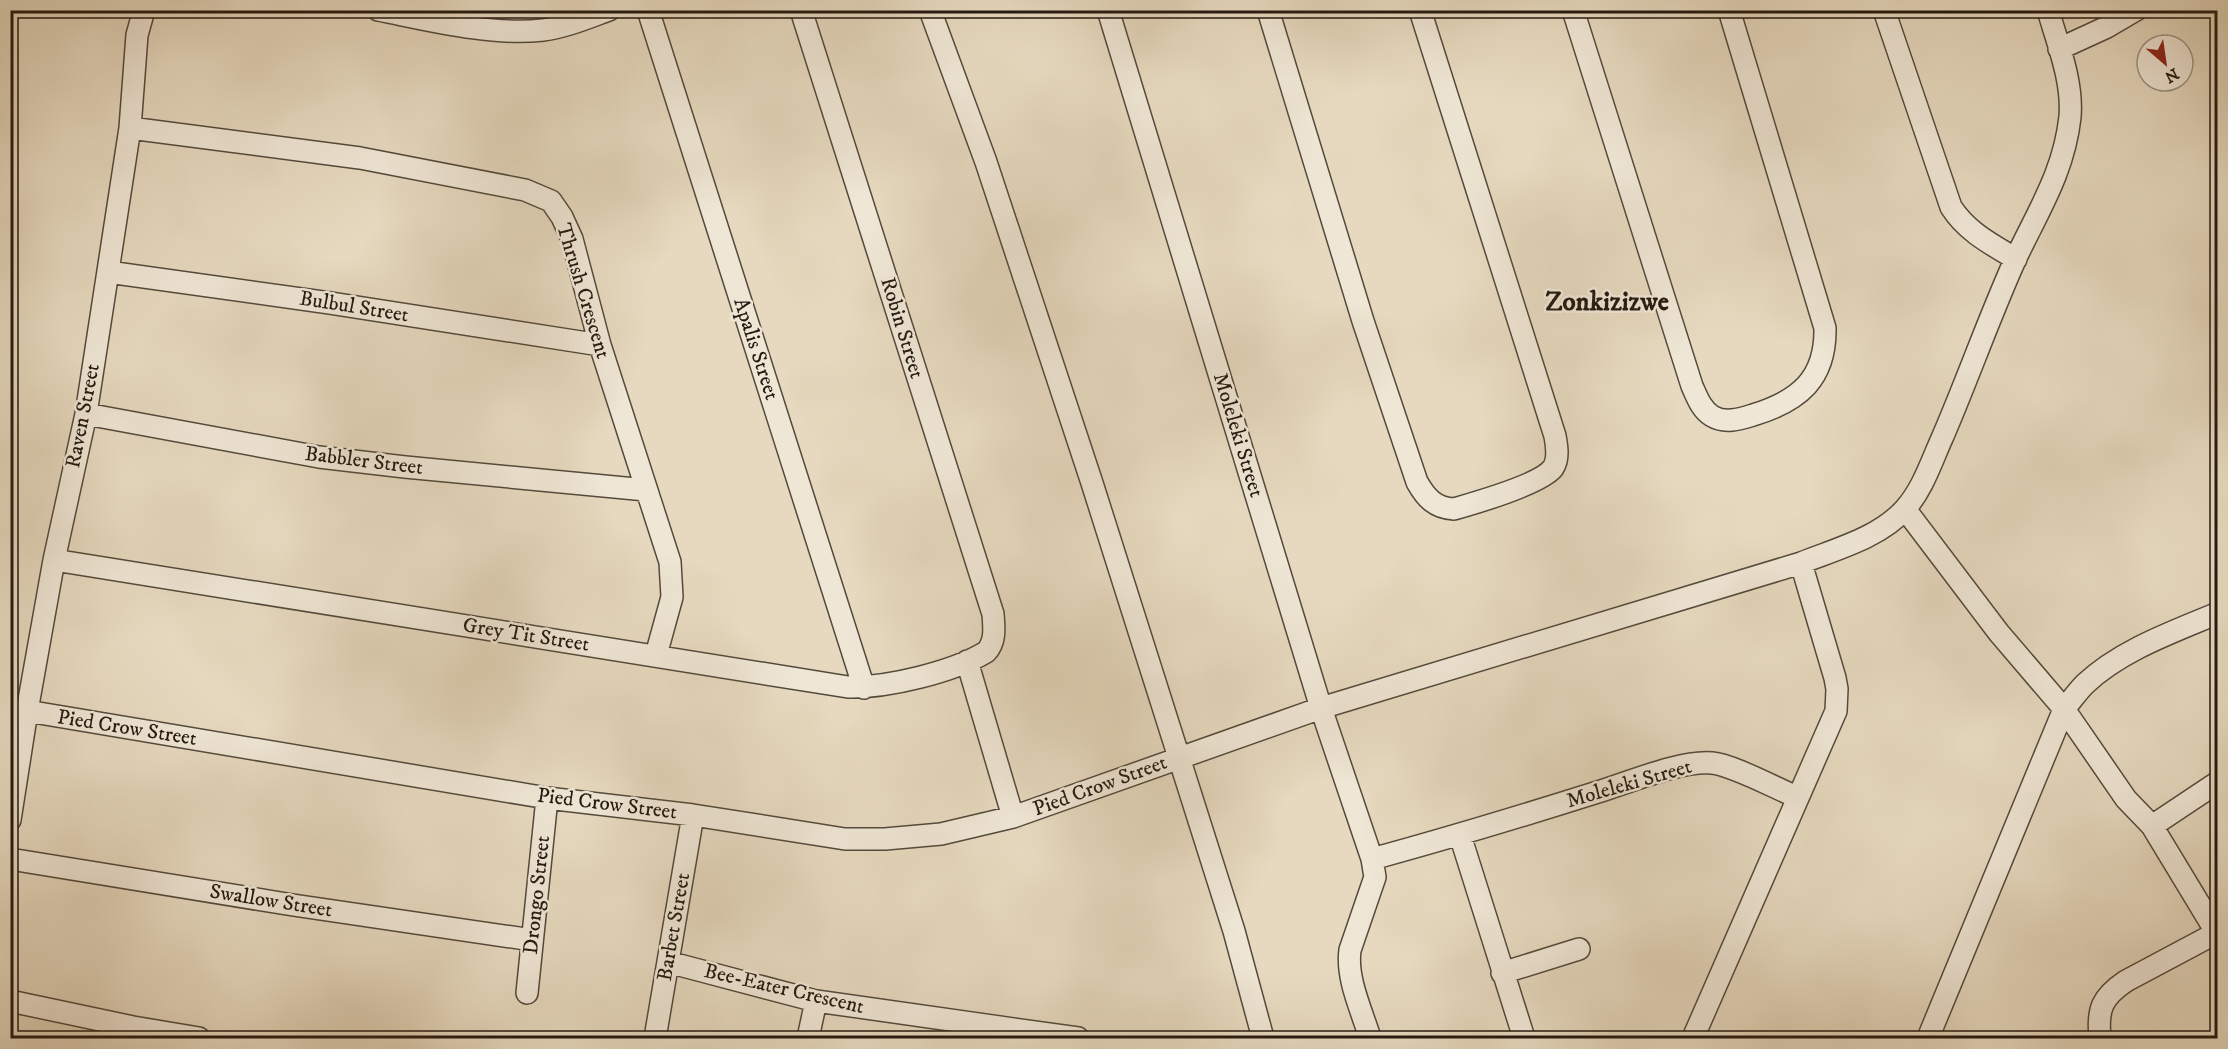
<svg xmlns="http://www.w3.org/2000/svg" width="2228" height="1049" font-family="'IM FELL DW Pica',serif">
	<style>
		.lines { fill: none; stroke-linecap: round; stroke-linejoin: round }
		.minor-casing { stroke: #544a3c; stroke-width: 24 }
		.minor { stroke: #efe6d5; stroke-width: 21 }
		.labels { text-anchor: middle; dominant-baseline: central; stroke-width: 5; stroke-linejoin: round; paint-order: stroke }
		.street-label { font-size: 21px; fill: #241a11; stroke: #efe6d5 }
		.district-label { font-size: 27px; font-weight: bold; fill: #241a11; stroke: #efe6d5 }
	</style>
	<rect width="100%" height="100%" fill="#e6d9bf"/>
	<filter id="stains"><feTurbulence type="fractalNoise" baseFrequency=".00333" numOctaves="4"/><feColorMatrix values="0 0 0 0 .2 0 0 0 0 .09 0 0 0 0 .02 0 0 0 .5 -.17"/></filter>
	<radialGradient id="worn" r=".72"><stop offset=".6" stop-color="#630" stop-opacity="0"/><stop offset="1" stop-color="#630" stop-opacity=".3"/></radialGradient>
	<g class="lines">
		<g class="minor-casing">
			<path id="minor" d="M378,10c51,10 114,26 165,20 23,-3 44,-12 66,-20
				M648,10l216,678
				M930,10l56,152 106,321 142,448 29,107
				M1108,10l213,698 51,151 3,18 -25,73c-4,29 12,61 20,88
				M1268,10l95,311 54,161c9,16 18,26 37,27 21,-6 87,-25 99,-41 6,-9 4,-21 2,-32l-135,-426
				M1573,10l119,376c5,11 9,23 20,30 13,8 28,3 41,-1 46,-14 73,-36 72,-87l-96,-318
				M1884,10l67,197c16,25 40,37 65,52
				M2059,49l48,-22 29,-17
				M130,128l230,30 165,32 26,11 11,16 10,22 28,106 70,217 2,35 -16,58
				M108,272l222,31 270,42
				M86,414l233,43 86,10 241,23
				M1905,509l94,124 65,76 62,90 26,27 66,109
				M54,560l794,127c39,1 105,-15 138,-35 10,-10 8,-25 7,-38l-192,-604
				M967,661l46,156
				M27,711l520,87 146,17 152,24h40l56,-5 72,-17 308,-109 480,-145c35,-14 78,-25 104,-54 18,-20 27,-49 38,-73 25,-58 46,-118 72,-176 23,-49 49,-88 55,-143 3,-36 -12,-72 -22,-107
				M10,820l17,-109 27,-151 32,-146 44,-286 7,-93 7,-25
				M2152,826l66,-44
				M1460,835l64,203
				M10,859l283,46 239,35
				M1372,859c77,-21 153,-44 229,-68 29,-9 81,-31 111,-28 21,2 63,25 85,34
				M668,962l148,39 262,37
				M1502,973l77,-24
				M527,993l20,-195
				M10,1001l123,26 66,11
				M655,1038l38,-223
				M808,1038l8,-37
				M1693,1038l143,-327 1,-22 -2,-11 -34,-115
				M1928,1038l136,-329c7,-8 13,-17 21,-25 36,-34 88,-52 133,-71
				M2100,1038c-3,-29 2,-41 26,-57l92,-49"/>
		</g>
		<use href="#minor" class="minor"/>
	</g>
	<g class="labels">
		<g class="street-label">
			<text transform="translate(583 291) rotate(73)">Thrush Crescent</text>
			<text transform="translate(354 307) rotate(9)">Bulbul Street</text>
			<text transform="translate(902 328) rotate(73)">Robin Street</text>
			<text transform="translate(756 349) rotate(72)">Apalis Street</text>
			<text transform="translate(83 416) rotate(-79)">Raven Street</text>
			<text transform="translate(1238 435) rotate(73)">Moleleki Street</text>
			<text transform="translate(364 461) rotate(7)">Babbler Street</text>
			<text transform="translate(526 635) rotate(9)">Grey Tit Street</text>
			<text transform="translate(127 728) rotate(9)">Pied Crow Street</text>
			<text transform="translate(1629 784) rotate(-16)">Moleleki Street</text>
			<text transform="translate(1100 786) rotate(-20)">Pied Crow Street</text>
			<text transform="translate(607 804) rotate(7)">Pied Crow Street</text>
			<text transform="translate(537 895) rotate(-84)">Drongo Street</text>
			<text transform="translate(271 901) rotate(9)">Swallow Street</text>
			<text transform="translate(674 927) rotate(-80)">Barbet Street</text>
			<text transform="translate(784 989) rotate(13)">Bee-Eater Crescent</text>
		</g>
		<g class="district-label">
			<text x="1607" y="302">Zonkizizwe</text>
		</g>
	</g>
	<rect width="2228" height="1049" fill="none" stroke="#e6d9bf" stroke-width="36"/>
	<rect x="12" y="12" width="2204" height="1025" fill="none" stroke="#241a11" stroke-width="3"/>
	<rect x="18" y="18" width="2192" height="1013" fill="none" stroke="#241a11" stroke-width="1.5"/>
	<g transform="translate(2165 63) rotate(151)"><circle r="28" fill="#efe6d5" stroke="#9e9487" stroke-width="1.5"/>
	<path d="M0-4.5L10 22L0 15L-10 22Z" fill="#8f2418"/>
	<text y="-9" font-size="16" font-weight="bold" text-anchor="middle" fill="#241a11">N</text>
	</g>
	<rect width="100%" height="100%" filter="url(#stains)"/>
	<rect width="100%" height="100%" fill="url(#worn)"/>
</svg>
